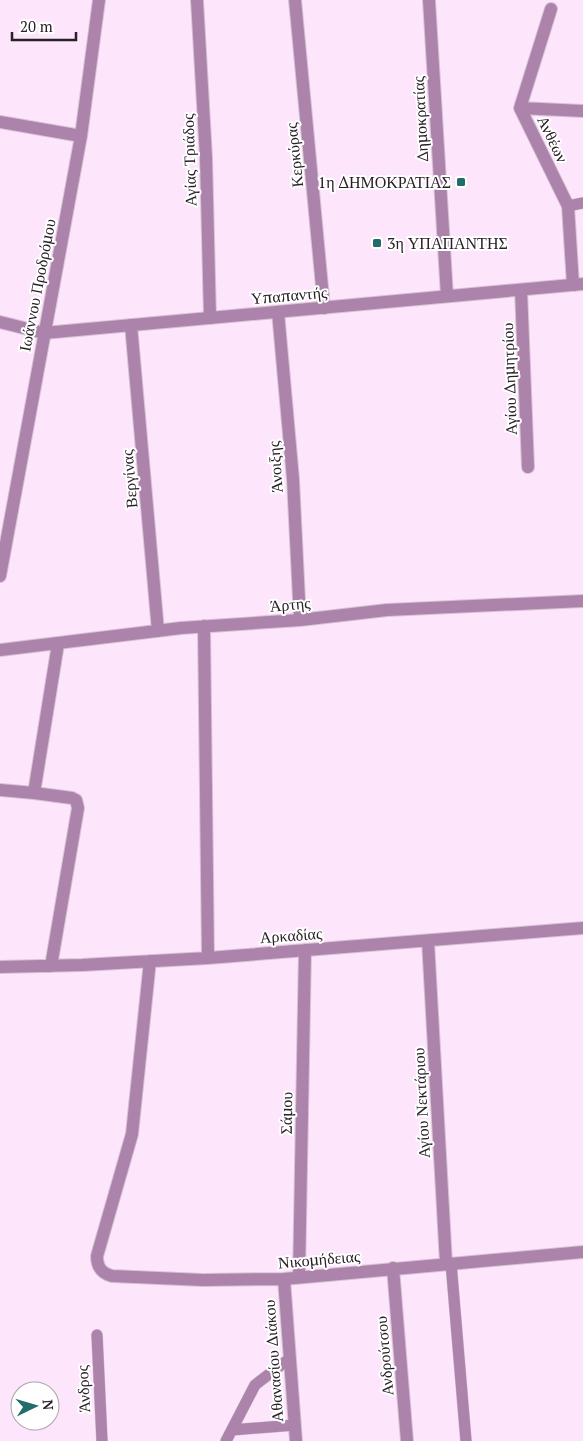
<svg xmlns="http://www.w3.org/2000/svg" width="583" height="1441" font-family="'PT Serif',serif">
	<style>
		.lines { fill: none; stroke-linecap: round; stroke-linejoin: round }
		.service-casing { stroke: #d7c2d5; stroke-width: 12 }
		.minor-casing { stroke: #d7c2d5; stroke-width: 14 }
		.tertiary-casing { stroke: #d7c2d5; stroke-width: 14 }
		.service { stroke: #ac83aa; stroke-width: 11 }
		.minor { stroke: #ac83aa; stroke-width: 12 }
		.tertiary { stroke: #ac83aa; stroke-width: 12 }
		.poi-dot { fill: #216d6c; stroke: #fff; stroke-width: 2 }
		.labels { text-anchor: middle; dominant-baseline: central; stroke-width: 4; stroke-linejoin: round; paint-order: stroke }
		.street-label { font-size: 16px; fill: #282027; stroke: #fff }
		.poi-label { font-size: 16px; fill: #282027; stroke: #fff; text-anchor: end }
	</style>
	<rect width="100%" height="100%" fill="#fde6fb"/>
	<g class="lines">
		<g class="service-casing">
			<path id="service" d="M568,206l15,-3
				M451,1263l15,178
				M97,1335l5,106
				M232,1430l63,-5
				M226,1441l29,-56 34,-26"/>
		</g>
		<g class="minor-casing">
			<path id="minor" d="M197,0l9,157 4,161
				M295,0l29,308
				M551,9l-31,99 48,98 5,79
				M520,108l63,3
				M0,122l81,14
				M521,290l7,177
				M278,312l15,167 7,141
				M131,325l27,306
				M0,576l81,-440 18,-136
				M204,626l4,332
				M0,650l181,-22 119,-8 87,-10 196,-9
				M0,790l34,3
				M428,941l18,322
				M150,961l-18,173 -35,122c0,11 4,17 15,20l91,4 81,-1 299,-27
				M51,966l27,-158 -2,-8 -4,-2 -38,-5 24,-149
				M0,967l82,-2 126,-7 375,-30
				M393,1268l14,173
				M299,1277l6,-327
				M284,1279l12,162"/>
		</g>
		<g class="tertiary-casing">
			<path id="tertiary" d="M429,0l18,296
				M0,322l44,11 539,-49"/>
		</g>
		<use href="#service" class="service"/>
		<use href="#minor" class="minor"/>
		<use href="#tertiary" class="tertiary"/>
	</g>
	<g class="poi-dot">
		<rect x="456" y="177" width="10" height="10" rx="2.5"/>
		<rect x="372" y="238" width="10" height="10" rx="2.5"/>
	</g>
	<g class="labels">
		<g class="street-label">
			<text transform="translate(420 119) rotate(-93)">Δημοκρατίας</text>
			<text transform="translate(553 139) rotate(64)">Ανθέων</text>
			<text transform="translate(294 155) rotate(-96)">Κερκύρας</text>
			<text transform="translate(189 160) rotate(-92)">Αγίας Τριάδος</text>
			<text transform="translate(37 285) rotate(-79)">Ιωάννου Προδρόμου</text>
			<text transform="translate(289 295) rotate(-5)">Υπαπαντής</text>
			<text transform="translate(509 379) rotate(-92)">Αγίου Δημητρίου</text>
			<text transform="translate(275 467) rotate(-94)">Άνοιξης</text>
			<text transform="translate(129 479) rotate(-95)">Βεργίνας</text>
			<text transform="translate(290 604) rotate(-5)">Άρτης</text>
			<text transform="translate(291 935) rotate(-4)">Αρκαδίας</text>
			<text transform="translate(421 1103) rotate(-93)">Αγίου Νεκτάριου</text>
			<text transform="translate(286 1113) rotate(-89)">Σάμου</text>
			<text transform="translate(319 1259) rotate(-5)">Νικομήδειας</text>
			<text transform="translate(384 1356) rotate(-95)">Ανδρούτσου</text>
			<text transform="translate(273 1361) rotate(-94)">Αθανασίου Διάκου</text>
			<text transform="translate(83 1389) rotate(-93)">Άνδρος</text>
		</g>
		<g class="poi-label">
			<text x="451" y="182">1η ΔΗΜΟΚΡΑΤΙΑΣ</text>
			<text x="387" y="243" text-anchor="start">3η ΥΠΑΠΑΝΤΗΣ</text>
		</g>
	</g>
	<g transform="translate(35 1406) rotate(85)"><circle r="24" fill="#ffffff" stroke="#a9a6a9"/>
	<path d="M0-4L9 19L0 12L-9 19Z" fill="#216d6c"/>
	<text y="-8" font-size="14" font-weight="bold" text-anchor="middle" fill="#282027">N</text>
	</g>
	<path d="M12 32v8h64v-8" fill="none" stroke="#282027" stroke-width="2.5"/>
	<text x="20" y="32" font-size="15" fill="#282027" stroke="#ffffff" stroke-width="4" paint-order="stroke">20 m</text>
</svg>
